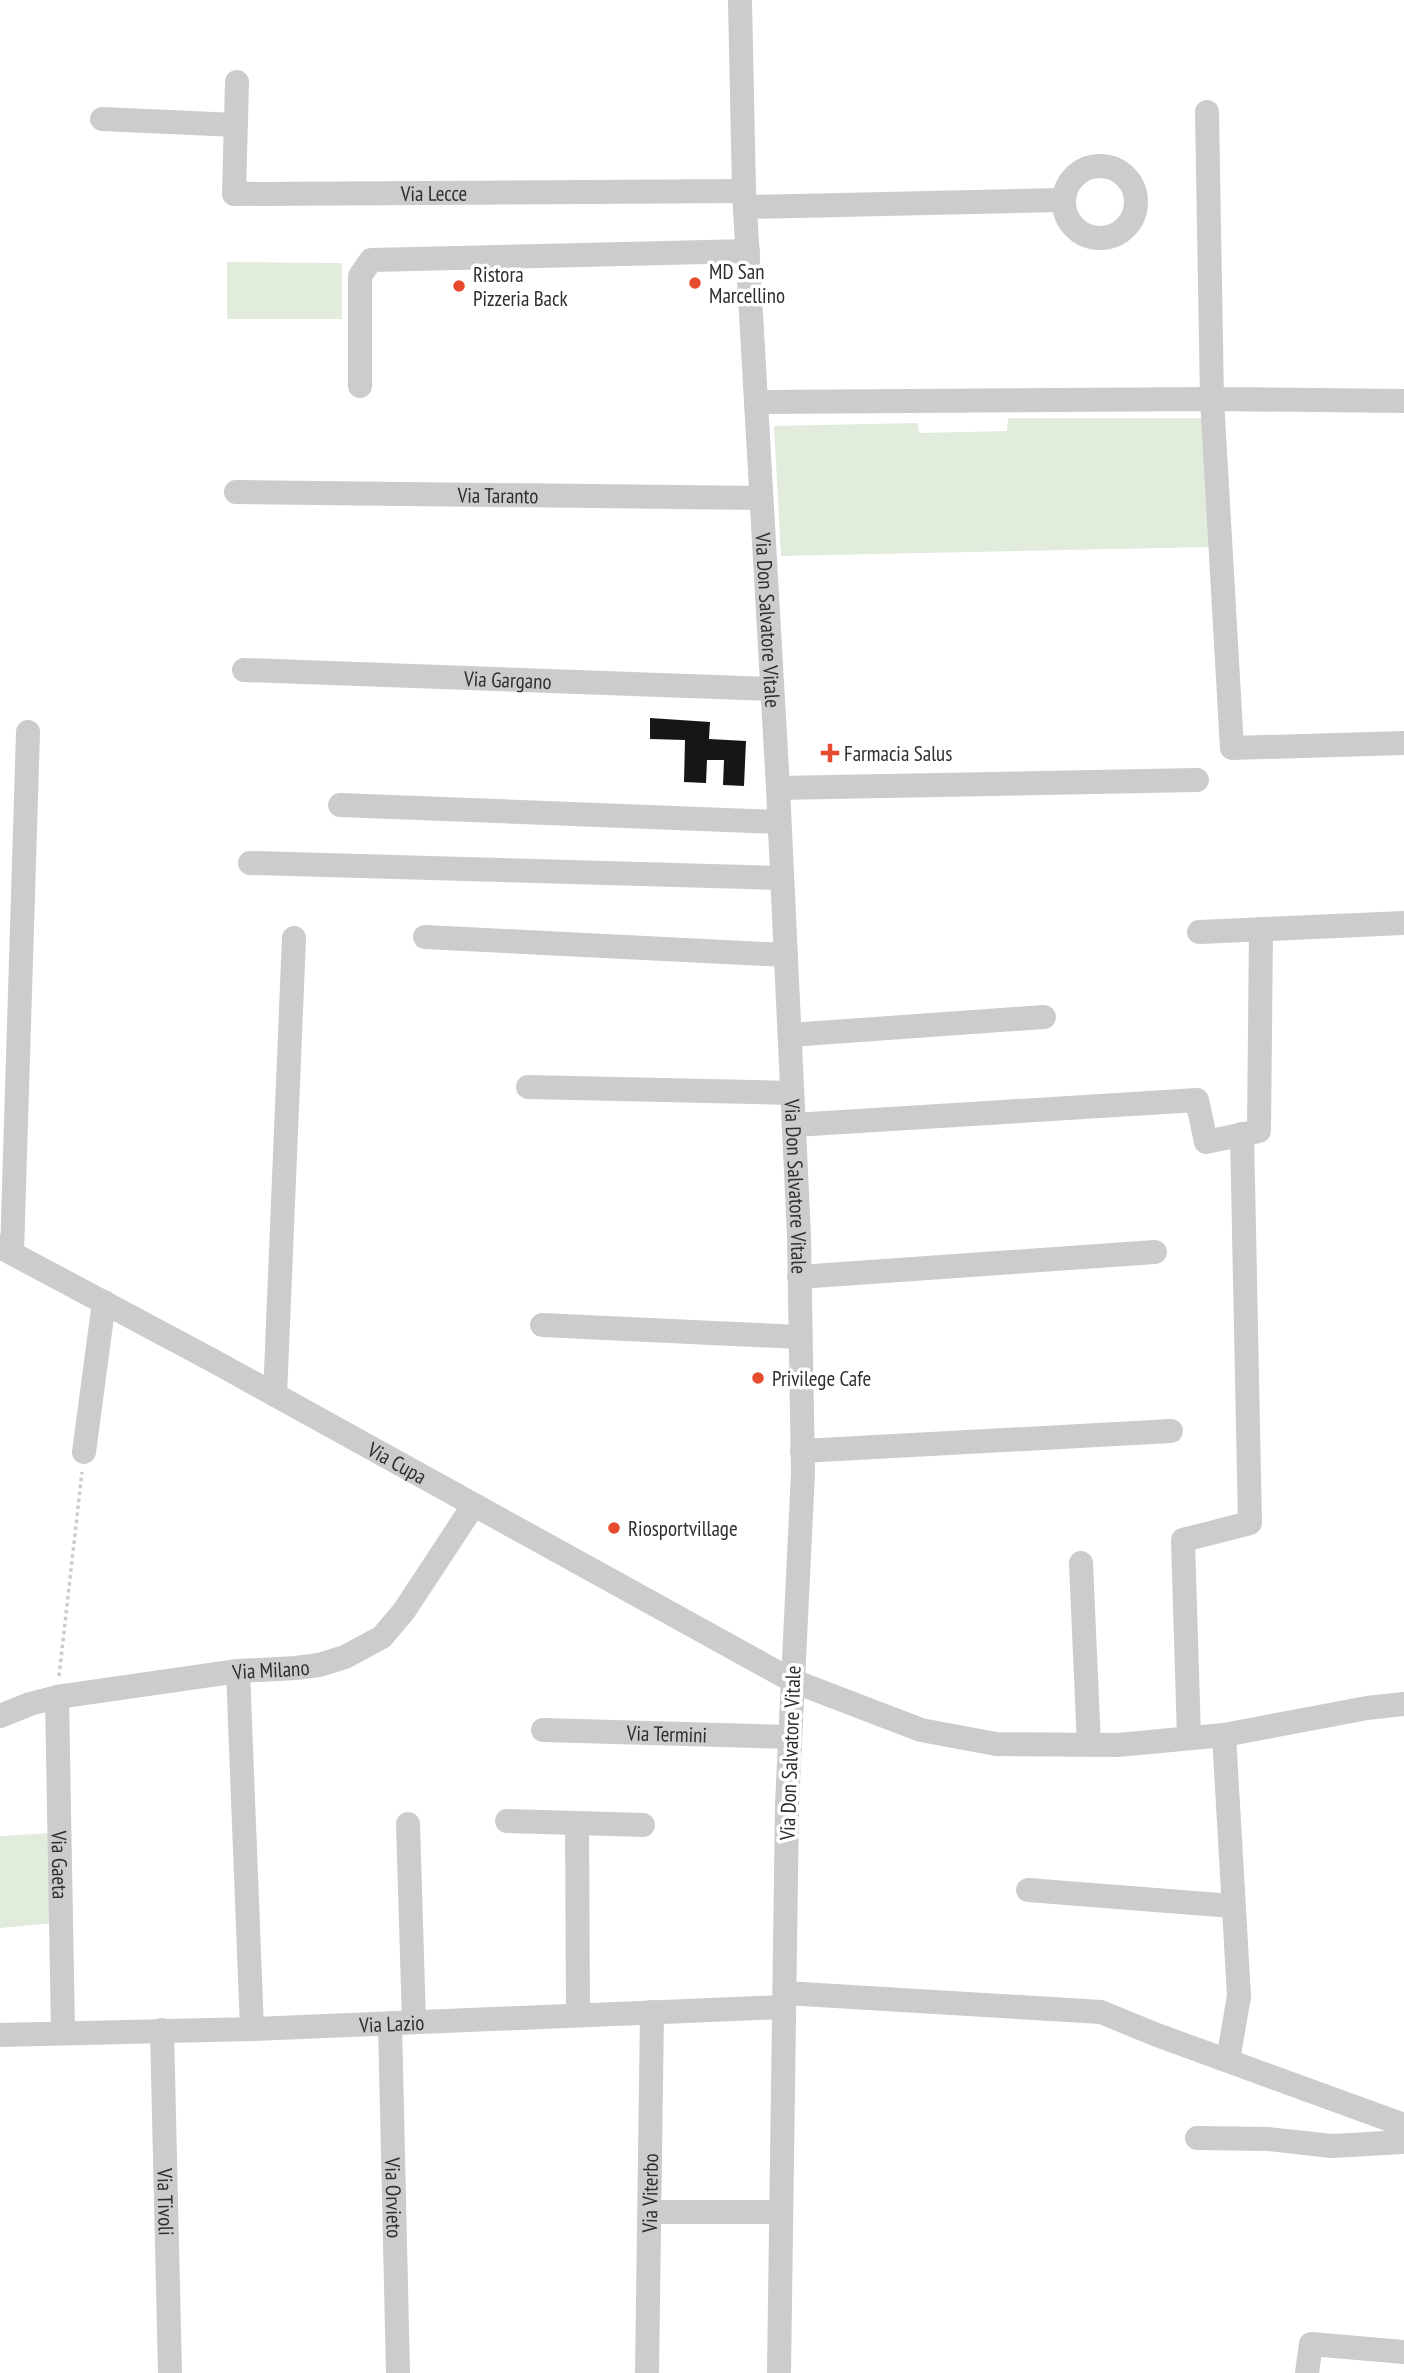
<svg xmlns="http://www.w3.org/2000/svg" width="1404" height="2373" font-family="'PT Sans Narrow',sans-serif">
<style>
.green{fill:#e1ecdc}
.building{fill:#161616}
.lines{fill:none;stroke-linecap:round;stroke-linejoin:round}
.path{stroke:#ccc;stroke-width:3.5;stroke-dasharray:3.5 3.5;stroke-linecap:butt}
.minor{stroke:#ccc;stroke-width:24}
.poi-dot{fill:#e74b2f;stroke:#fff;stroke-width:2.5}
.labels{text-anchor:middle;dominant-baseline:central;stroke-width:7;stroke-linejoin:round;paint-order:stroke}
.street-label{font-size:21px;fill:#2f2f2f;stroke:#fff}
.poi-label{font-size:21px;fill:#2f2f2f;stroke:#fff;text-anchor:start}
</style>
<rect width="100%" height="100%" fill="#fff"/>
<g class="green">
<polygon points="227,262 342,263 342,319 227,319"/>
<polygon points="1008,418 1205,418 1210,547 781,556 774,426 918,423 919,433 1007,431"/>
<polygon points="53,1833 55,1923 0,1928 0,1836"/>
</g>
<polygon class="building" points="650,718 710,722 709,739 746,741 744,786 723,785 724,760 707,760 706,783 684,782 685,740 650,739"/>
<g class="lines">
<polyline class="path" points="59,1676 82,1472"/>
<g class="minor">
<path id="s1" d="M740,0l4,191 34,597 21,448 4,237 -16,331 -8,569"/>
<path id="s2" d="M237,82l-3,112 510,-3"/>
<polyline points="1207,112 1212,399 1404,401"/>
<polyline points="102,119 236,125"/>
<circle cx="1100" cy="202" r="36"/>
<polyline points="746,207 1064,200"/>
<polyline points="360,386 360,276 371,260 748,251"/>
<polyline points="756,402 1212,399 1232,748 1404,743"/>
<path id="s3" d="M236,492l525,6"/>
<path id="s4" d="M244,670l528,19"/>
<polyline points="778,788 1197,780"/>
<polyline points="340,805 779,822"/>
<polyline points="250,863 782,878"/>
<polyline points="1199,932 1404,923"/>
<polyline points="425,937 786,955"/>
<polyline points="790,1035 1044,1017"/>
<polyline points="528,1087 792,1093"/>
<polyline points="794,1125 1197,1100 1206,1142 1259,1131 1261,929"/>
<path id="s5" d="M0,1247l210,112 583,322 128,49 75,14 122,1 106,-10 143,-27 37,-4"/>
<polyline points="12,1253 28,732"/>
<polyline points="799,1277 1155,1252"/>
<polyline points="542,1325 799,1337"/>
<polyline points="275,1395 294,938"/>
<polyline points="802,1451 1171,1431"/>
<polyline points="84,1452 104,1302"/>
<polyline points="1081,1563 1089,1745"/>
<polyline points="238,1671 252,2029"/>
<path id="s6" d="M57,1697l6,335"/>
<path id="s7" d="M0,1716l30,-12 27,-7 181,-26 58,-3 23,-3 26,-8 37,-20 22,-26 69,-105"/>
<path id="s8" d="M543,1730l247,7"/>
<polyline points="1224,1735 1239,1996 1228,2060"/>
<polyline points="1189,1738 1183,1540 1250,1523 1242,1134"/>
<polyline points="507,1821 643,1825"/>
<polyline points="577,1823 578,2015"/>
<polyline points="408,1824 414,2022"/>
<polyline points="1028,1890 1232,1906"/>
<polyline points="785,1993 1101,2012 1157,2035 1404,2125"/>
<path id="s9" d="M390,2023l8,350"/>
<path id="s10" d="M162,2030l8,343"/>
<path id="s11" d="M0,2035l252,-6 532,-22"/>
<polyline points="1197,2138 1268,2139 1332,2146 1404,2142"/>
<polyline points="650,2212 781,2212"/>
<path id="s12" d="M647,2373l5,-361"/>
<polyline points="1307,2373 1311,2344 1404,2352"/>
</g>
</g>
<g class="poi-dot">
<circle cx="695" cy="283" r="7"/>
<circle cx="459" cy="286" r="7"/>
<path d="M826.5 742.5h7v7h7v7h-7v7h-7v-7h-7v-7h7z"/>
<circle cx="758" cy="1378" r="7"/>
<circle cx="614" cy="1528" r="7"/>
</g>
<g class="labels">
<g class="street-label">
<text stroke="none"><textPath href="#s2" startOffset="312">Via Lecce</textPath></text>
<text stroke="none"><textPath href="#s3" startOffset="262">Via Taranto</textPath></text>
<text stroke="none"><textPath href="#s1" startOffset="621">Via Don Salvatore Vitale</textPath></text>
<text stroke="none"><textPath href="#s4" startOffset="264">Via Gargano</textPath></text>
<text stroke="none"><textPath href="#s1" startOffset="1188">Via Don Salvatore Vitale</textPath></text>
<text stroke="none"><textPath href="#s5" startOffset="452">Via Cupa</textPath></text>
<text stroke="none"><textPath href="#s7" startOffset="276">Via Milano</textPath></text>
<text stroke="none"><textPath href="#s8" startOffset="124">Via Termini</textPath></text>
<text transform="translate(790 1753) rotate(-88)">Via Don Salvatore Vitale</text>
<text stroke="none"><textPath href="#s6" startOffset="168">Via Gaeta</textPath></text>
<text stroke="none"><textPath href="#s11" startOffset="392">Via Lazio</textPath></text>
<text stroke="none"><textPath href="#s12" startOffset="180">Via Viterbo</textPath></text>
<text stroke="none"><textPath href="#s9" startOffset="175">Via Orvieto</textPath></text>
<text stroke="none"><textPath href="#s10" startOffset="172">Via Tivoli</textPath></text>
</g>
<g class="poi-label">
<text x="709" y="271">MD San<tspan x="709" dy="24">Marcellino</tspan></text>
<text x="473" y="274">Ristora<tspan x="473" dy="24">Pizzeria Back</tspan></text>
<text x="844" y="753">Farmacia Salus</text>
<text x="772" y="1378">Privilege Cafe</text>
<text x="628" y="1528">Riosportvillage</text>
</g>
</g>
</svg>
